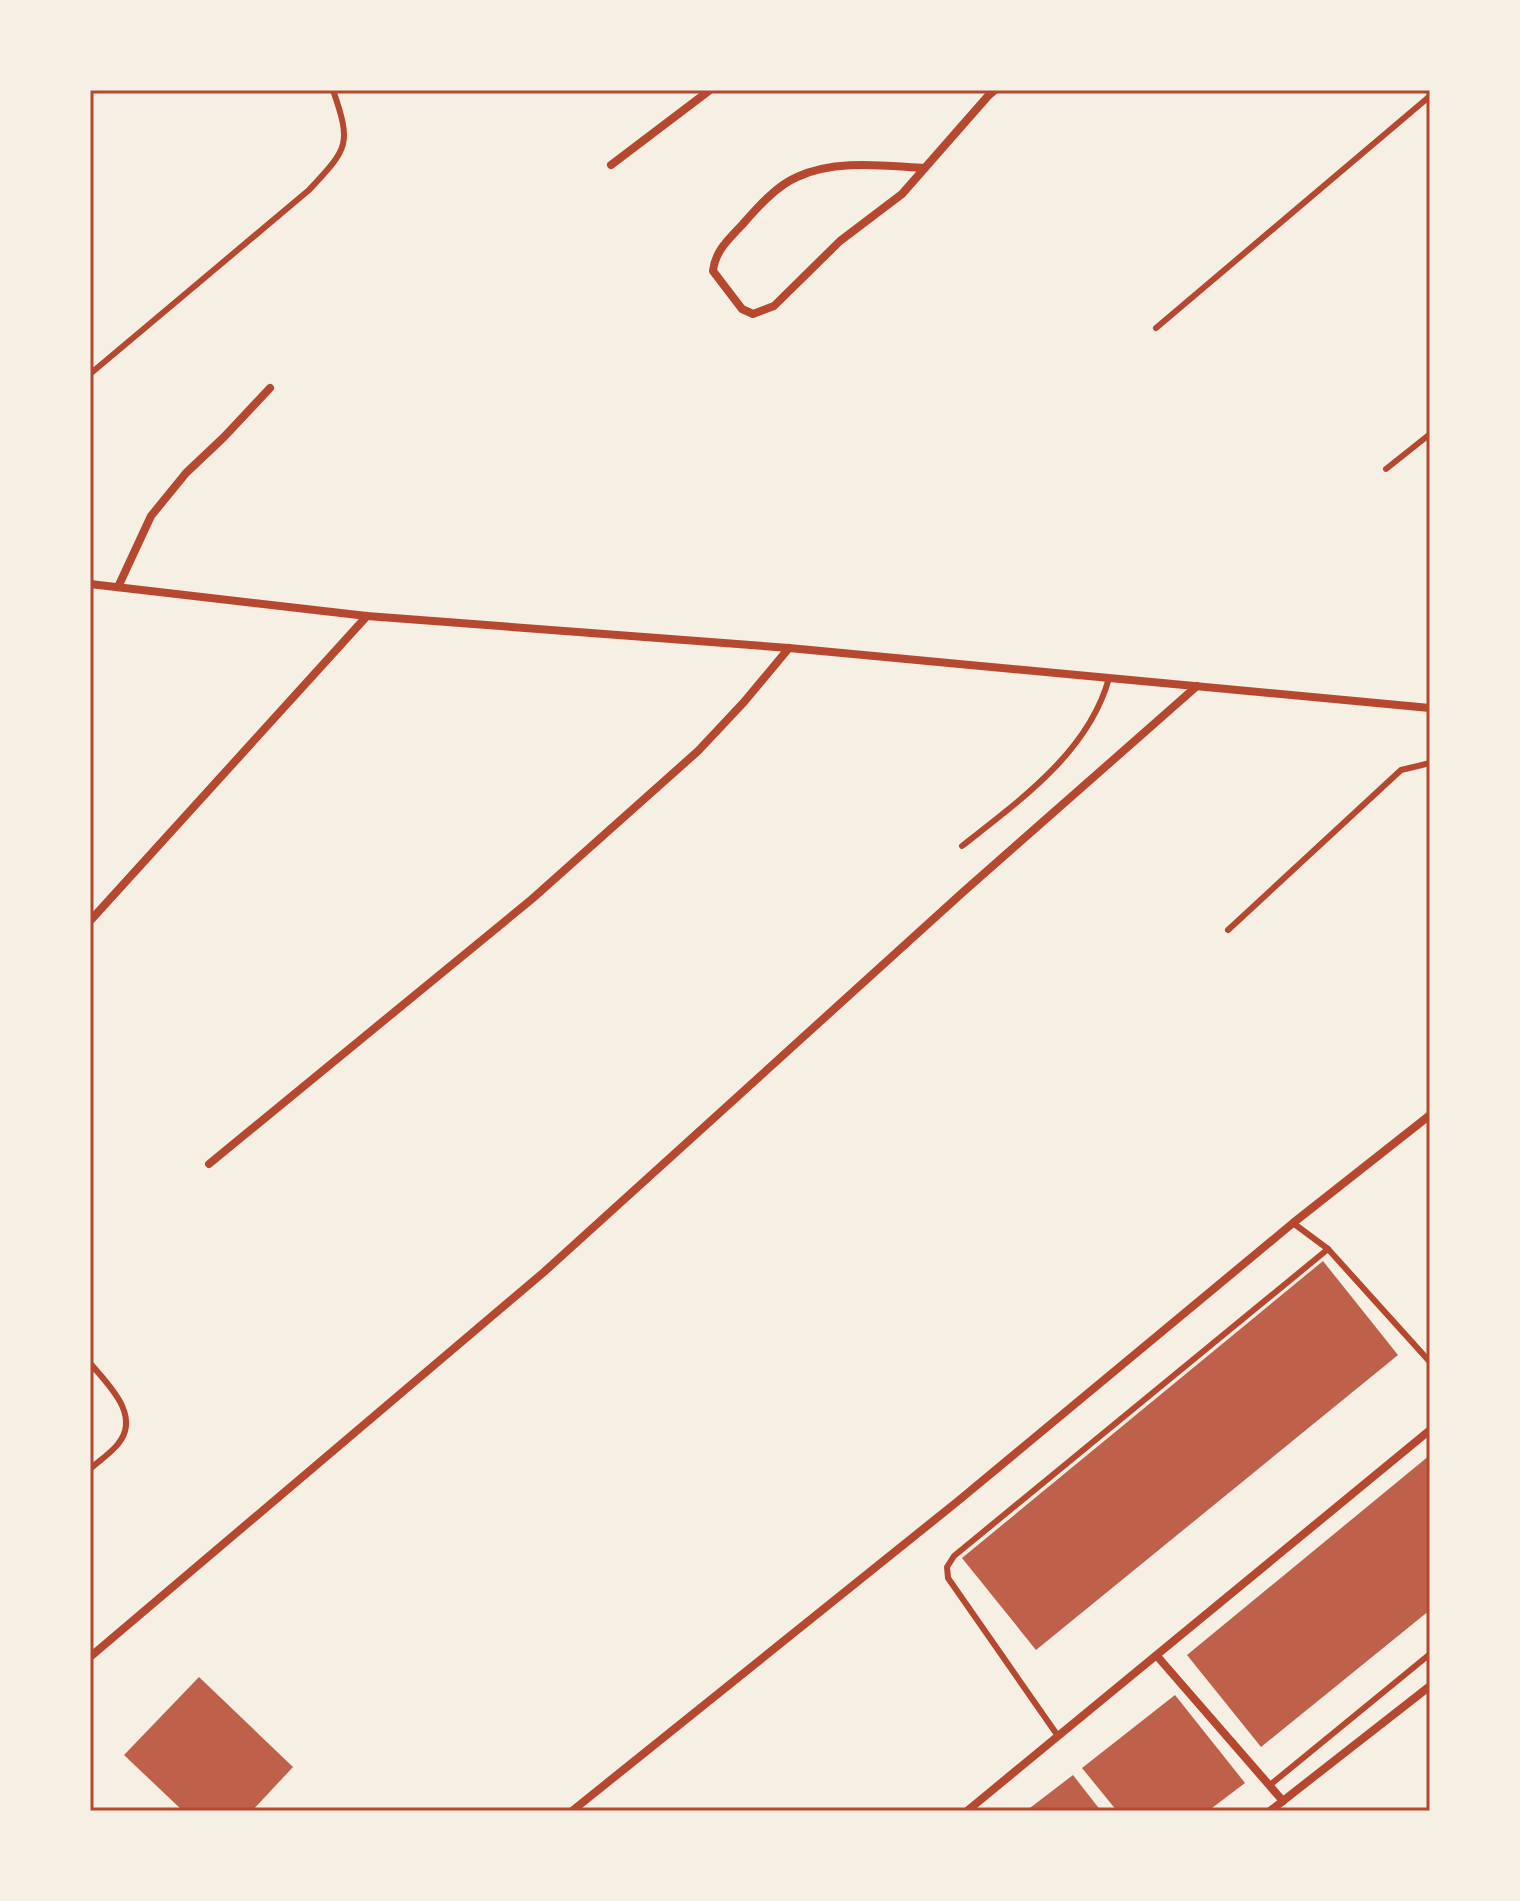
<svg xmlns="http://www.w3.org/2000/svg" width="1520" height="1901" font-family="'Roboto Serif',serif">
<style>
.building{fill:#bf614a}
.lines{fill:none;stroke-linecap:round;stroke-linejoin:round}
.service{stroke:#b5482f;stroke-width:6}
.minor{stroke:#b5482f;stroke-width:8}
.neatline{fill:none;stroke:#b5482f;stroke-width:3}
</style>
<rect width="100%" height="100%" fill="#f6efe4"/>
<g class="building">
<polygon points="1323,1261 1398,1355 1036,1650 962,1558"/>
<polygon points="1430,1455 1430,1610 1261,1747 1187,1655"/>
<polygon points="199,1677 293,1767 252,1811 183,1811 124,1755"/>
<polygon points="1175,1695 1245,1783 1208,1811 1117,1811 1082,1768"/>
<polygon points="1073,1775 1101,1811 1026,1811"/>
</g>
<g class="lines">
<g class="service">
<polyline points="1156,328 1430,96"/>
<path d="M90,374l219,-184c39,-42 43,-45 24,-100"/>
<polyline points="1386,469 1430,434"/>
<path d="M962,846c57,-45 127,-94 147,-168"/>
<polyline points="1228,930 1401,770 1430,763"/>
<polyline points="1293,1223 1328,1249 1430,1362"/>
<path d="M90,1363c17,21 52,52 28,81 -7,9 -19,17 -28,25"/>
<polyline points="1058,1736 948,1578 947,1567 954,1556 1328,1249"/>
<polyline points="1270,1785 1430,1654"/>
</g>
<g class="minor">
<polyline points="611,165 710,90"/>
<path d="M925,168c-41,-2 -89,-9 -128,9 -21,9 -40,31 -55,48 -13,14 -27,26 -29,46l29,38 11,5 21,-8 66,-65 62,-47 86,-98 7,-6"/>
<polyline points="90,584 367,616 789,648 1430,708"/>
<polyline points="118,587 151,516 186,473 224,437 270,388"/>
<polyline points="90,921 367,616"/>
<polyline points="209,1164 532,899 698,751 744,702 789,648"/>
<polyline points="1157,1656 1283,1801"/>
<polyline points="90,1657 544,1272 962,893 1197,686"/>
<polyline points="572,1811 958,1501 1293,1223 1430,1115"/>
<polyline points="967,1811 1430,1430"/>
<polyline points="1270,1811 1430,1686"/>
</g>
</g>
<rect width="1520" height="1901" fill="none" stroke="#f6efe4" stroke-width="184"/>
<rect x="92" y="92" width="1336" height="1717" class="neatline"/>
</svg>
